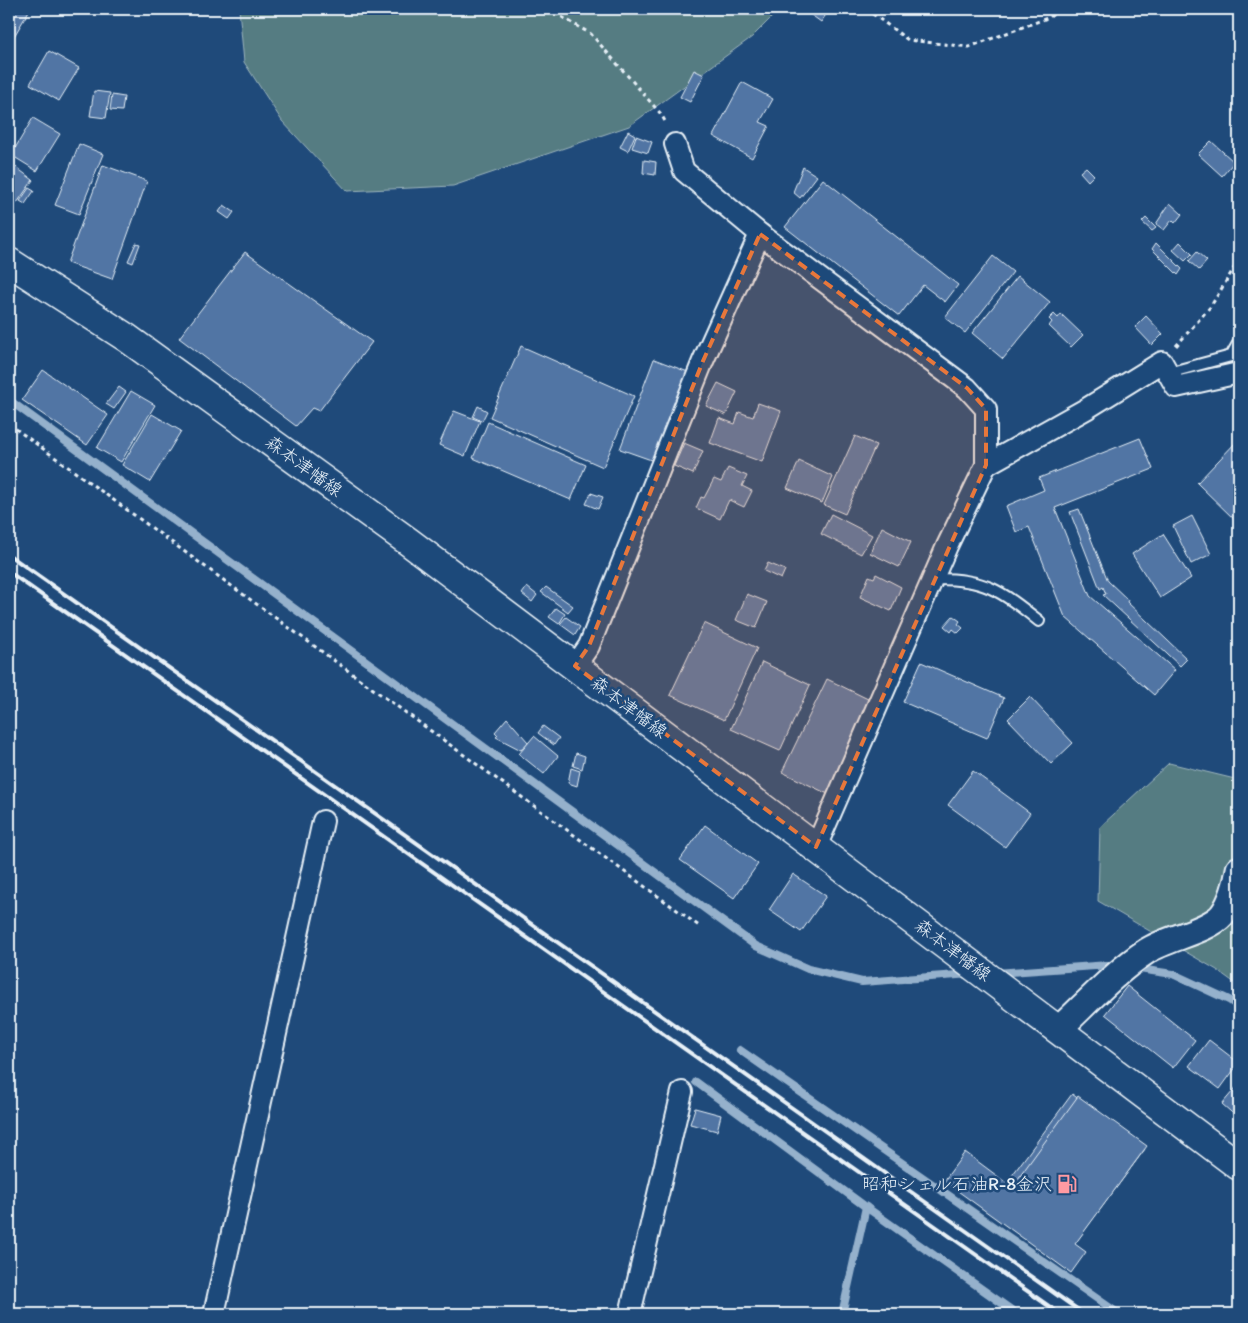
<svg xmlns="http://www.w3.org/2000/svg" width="1248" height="1323" font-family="Itim,'Klee One',sans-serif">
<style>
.green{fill:#557b82;stroke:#9eb6bd}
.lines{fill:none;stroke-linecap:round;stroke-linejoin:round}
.stream{stroke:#95b1cc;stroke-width:8}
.building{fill:#5175a4;stroke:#e8f1f8}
.service-casing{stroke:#e8f1f8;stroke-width:14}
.minor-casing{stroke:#e8f1f8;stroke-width:24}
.tertiary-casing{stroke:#e8f1f8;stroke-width:29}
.secondary-casing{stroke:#e8f1f8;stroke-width:31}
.path{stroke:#e8f1f8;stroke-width:3;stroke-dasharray:4 4;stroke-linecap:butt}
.service{stroke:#1f4a7a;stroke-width:10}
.minor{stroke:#1f4a7a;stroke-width:20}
.tertiary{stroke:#1f4a7a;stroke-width:25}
.secondary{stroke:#1f4a7a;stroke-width:28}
.rail{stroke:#e8f1f8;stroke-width:4}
.marked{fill:#e8773b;fill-opacity:0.2;stroke:#e8773b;stroke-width:4;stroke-dasharray:10 6;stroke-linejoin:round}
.labels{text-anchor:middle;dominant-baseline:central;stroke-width:5;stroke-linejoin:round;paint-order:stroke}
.street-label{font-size:18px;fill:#e8f1f8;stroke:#1f4a7a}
.poi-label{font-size:18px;fill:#e8f1f8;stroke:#1f4a7a;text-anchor:end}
</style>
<rect width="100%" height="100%" fill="#1f4a7a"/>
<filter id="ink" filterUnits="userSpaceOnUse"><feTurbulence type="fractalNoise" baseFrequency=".02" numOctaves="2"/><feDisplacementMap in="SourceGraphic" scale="10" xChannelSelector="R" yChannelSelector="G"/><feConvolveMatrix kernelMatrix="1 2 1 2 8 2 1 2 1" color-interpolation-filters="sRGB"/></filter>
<g filter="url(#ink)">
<g class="green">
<polygon points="239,9 780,9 752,37 629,126 453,186 347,191 282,121 244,62"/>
<polygon points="1169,763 1239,780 1239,986 1217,970 1098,901 1100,827"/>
</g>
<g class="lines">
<g class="stream">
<polyline points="9,400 756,946 808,969 862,982 971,974"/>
<polyline points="1132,968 1173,974 1229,1000 1239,1007"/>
<polyline points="995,973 1109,965 1118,966"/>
<polyline points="740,1050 1119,1314"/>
<polyline points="696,1082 866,1207 1017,1314"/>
<polyline points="842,1314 866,1207"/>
</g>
</g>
<g class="building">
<polygon points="9,9 30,9 9,45"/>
<polygon points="803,9 827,9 829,10 821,22"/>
<polygon points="49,51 79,68 59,101 30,84"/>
<polygon points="694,70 704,75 690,102 680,97"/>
<polygon points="742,82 773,99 760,122 769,126 752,158 713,136"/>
<polygon points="94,91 110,93 106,118 90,116"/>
<polygon points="112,95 124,97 122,111 110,110"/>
<polygon points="33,118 60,134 37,171 11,155"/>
<polygon points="628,131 635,135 628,151 620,147"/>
<polygon points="636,136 652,142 648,153 632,148"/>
<polygon points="1211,141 1234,162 1222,176 1198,154"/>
<polygon points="79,144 103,154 79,214 55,205"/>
<polygon points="644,160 656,162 655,175 643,173"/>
<polygon points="9,162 33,180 17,203 9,198"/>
<polygon points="103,165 147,181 112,279 67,263"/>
<polygon points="803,167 817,176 800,198 793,192"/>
<polygon points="1086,167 1094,175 1088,181 1080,172"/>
<polygon points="823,179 958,285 945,302 923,285 899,316 785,227"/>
<polygon points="29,188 34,191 25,204 20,201"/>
<polygon points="1170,203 1182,214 1175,223 1172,220 1164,230 1156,224"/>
<polygon points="224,205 234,212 229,219 219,212"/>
<polygon points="1146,218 1156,228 1152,231 1142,222"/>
<polygon points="1180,242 1192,254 1185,261 1173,250"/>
<polygon points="136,243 140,244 133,263 128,261"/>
<polygon points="1156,243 1182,269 1178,275 1152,249"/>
<polygon points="245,252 372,342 319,411 312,408 296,426 179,338"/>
<polygon points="1197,252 1207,261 1199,270 1189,261"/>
<polygon points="993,256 1013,272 965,333 945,317"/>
<polygon points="1018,276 1050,302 1003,359 972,333"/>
<polygon points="1054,314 1058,318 1061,314 1083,335 1071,347 1049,326 1052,322 1049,319"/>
<polygon points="1146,316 1163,334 1152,345 1135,327"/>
<polygon points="521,346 634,396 603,467 490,417"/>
<polygon points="654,359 688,372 654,461 620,449"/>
<polygon points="43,370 108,415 87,445 22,400"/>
<polygon points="718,383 737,392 726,415 706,406"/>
<polygon points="119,387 126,392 114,409 106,404"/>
<polygon points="131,391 155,405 121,462 97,448"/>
<polygon points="758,403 781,411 762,462 710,443 719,418 735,424 739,412 753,417"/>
<polygon points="478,406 487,411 482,421 473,417"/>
<polygon points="454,411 480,421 465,456 439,445"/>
<polygon points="152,414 181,431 150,482 122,465"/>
<polygon points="488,422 586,465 571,500 473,458"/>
<polygon points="855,436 876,445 845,514 824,505"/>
<polygon points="1140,438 1153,469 1055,508 1090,596 1175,670 1154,695 1065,617 1029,527 1016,532 1006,506 1044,490 1039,478"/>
<polygon points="1239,439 1239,520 1237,522 1197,483"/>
<polygon points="684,443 703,451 693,474 674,466"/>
<polygon points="799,461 833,477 822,503 787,488"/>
<polygon points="728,468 747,476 742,486 752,491 744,507 729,500 720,519 696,508 701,497 704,498 714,479 721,482"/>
<polygon points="591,493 603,497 598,509 586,504"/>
<polygon points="1079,509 1108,581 1128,600 1127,602 1187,659 1180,666 1103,595 1106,594 1103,587 1100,589 1070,512"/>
<polygon points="831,514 872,535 861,554 821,534"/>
<polygon points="1192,516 1211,554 1191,564 1173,526"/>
<polygon points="882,527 911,542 899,567 870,553"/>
<polygon points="1163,534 1191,578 1160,598 1132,554"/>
<polygon points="768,563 785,570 781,579 764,571"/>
<polygon points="876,574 901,587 891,611 860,597 869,576 874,578"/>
<polygon points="527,587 537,595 532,602 522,594"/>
<polygon points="546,587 573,606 568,612 541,592"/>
<polygon points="747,594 767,602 756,628 736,620"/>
<polygon points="556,608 565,614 559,624 549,617"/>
<polygon points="953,616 960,621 958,624 963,628 958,633 953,629 951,632 944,626"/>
<polygon points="566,617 580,627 575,635 560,624"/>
<polygon points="704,623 757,648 724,720 670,695"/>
<polygon points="762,662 810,685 780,751 731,729"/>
<polygon points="921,662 1004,698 987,738 903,702"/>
<polygon points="827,679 872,701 828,794 782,772"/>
<polygon points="1030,697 1073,743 1051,764 1008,719"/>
<polygon points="507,718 528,742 521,750 496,737 498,735 495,732"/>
<polygon points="543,726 559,738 554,745 538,733"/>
<polygon points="534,736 558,756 544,774 519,754"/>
<polygon points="576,753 585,756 582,769 573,766"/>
<polygon points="571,768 580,771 577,786 568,783"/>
<polygon points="973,771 1030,813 1005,847 948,805"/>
<polygon points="705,825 758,864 734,898 680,860"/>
<polygon points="793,874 826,896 801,932 769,910"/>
<polygon points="1127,986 1195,1040 1173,1068 1105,1014"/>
<polygon points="1209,1040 1239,1063 1220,1089 1189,1066"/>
<polygon points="1239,1084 1239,1119 1222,1104"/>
<polygon points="1072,1094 1145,1149 1076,1242 1002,1189"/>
<polygon points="1078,1096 1147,1146 1075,1244 1086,1252 1071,1273 944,1181 965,1152 1012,1187"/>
<polygon points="695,1108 721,1115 717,1131 690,1124"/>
</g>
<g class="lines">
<defs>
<g id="service">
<polyline points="1168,373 1231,356 1239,342"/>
<path d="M933,579c51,-1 67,11 106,42"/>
</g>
<g id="minor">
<polyline points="675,144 684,171 760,234 967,388 986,409 986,465"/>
<polyline points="575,666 589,646 703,361 760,234"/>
<polyline points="816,847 947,546 986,465 1086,409 1162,362 1176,387 1239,373"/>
<polyline points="214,1314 323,821"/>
<polyline points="630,1314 682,1092"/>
</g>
<path id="tertiary" d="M1059,1029c27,-25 57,-58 88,-78 20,-13 61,-20 75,-36 9,-12 15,-32 17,-46"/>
<polyline id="secondary" points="9,262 127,338 409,542 1239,1166"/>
</defs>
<use href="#service" class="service-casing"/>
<use href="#minor" class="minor-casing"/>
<use href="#tertiary" class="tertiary-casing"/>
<use href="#secondary" class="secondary-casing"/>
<g class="path">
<polyline points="548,9 591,34 661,114 666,123"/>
<polyline points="866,9 908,40 969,47 1050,17 1059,9"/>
<polyline points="1176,346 1211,306 1239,260"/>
<polyline points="9,424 699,926"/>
</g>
<use href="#service" class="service"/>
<use href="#minor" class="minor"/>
<use href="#tertiary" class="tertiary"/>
<use href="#secondary" class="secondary"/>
<g class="rail">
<polyline points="9,555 1084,1314"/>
<polyline points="9,572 1060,1314"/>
</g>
</g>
</g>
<path class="marked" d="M760,234l207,154 19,21v56l-170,382 -241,-181 14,-20 114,-285z"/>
<defs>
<symbol id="fuel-bare" viewBox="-9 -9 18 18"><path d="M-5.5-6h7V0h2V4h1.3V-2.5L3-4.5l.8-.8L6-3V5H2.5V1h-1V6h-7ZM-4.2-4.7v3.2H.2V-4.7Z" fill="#ff9aa2" stroke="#1f4a7a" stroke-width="2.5" paint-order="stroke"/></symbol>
</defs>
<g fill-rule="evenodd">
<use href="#fuel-bare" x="1053" y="1170" width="28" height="28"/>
</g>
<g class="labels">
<g class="street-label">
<text transform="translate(304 466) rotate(36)">森本津幡線</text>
<text transform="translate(629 707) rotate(37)">森本津幡線</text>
<text transform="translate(953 950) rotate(37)">森本津幡線</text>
</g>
<g class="poi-label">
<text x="1052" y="1184">昭和シェル石油R-8金沢</text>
</g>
</g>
<rect width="1248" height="1323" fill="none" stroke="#1f4a7a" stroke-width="30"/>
<rect x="15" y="15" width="1218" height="1293" fill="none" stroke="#e8f1f8" stroke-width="2" filter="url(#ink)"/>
</svg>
